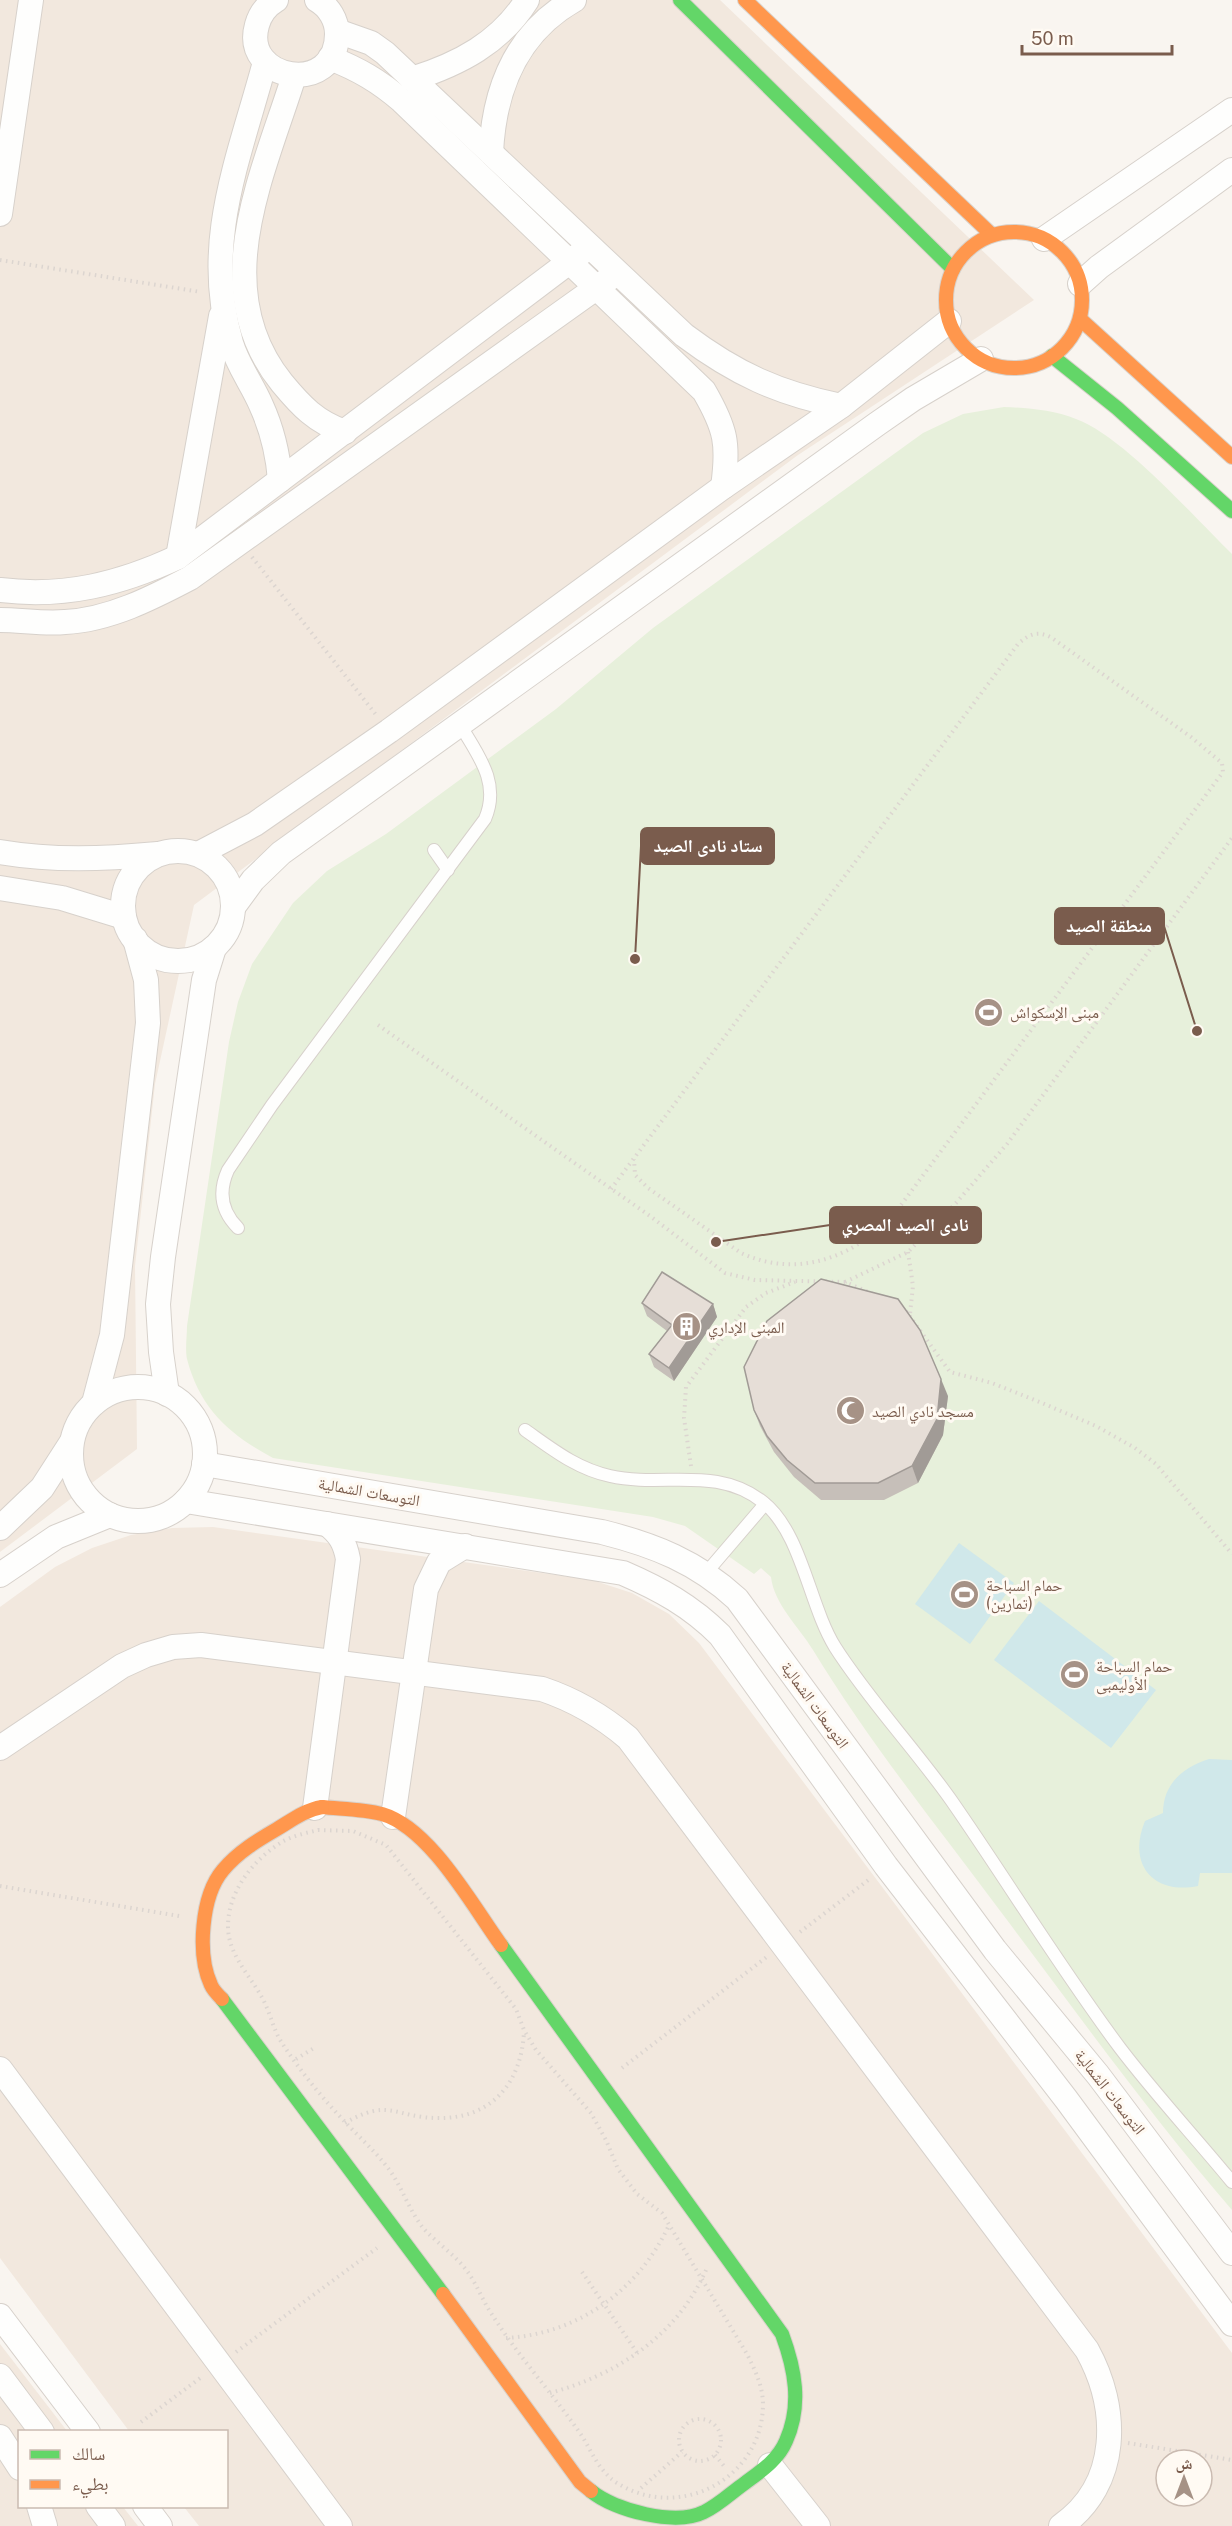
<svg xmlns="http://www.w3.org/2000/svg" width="1232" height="2526" font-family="'Public Sans','Noto Naskh Arabic',sans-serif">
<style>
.residential{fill:#f2e8de;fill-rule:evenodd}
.green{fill:#e7f0db}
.water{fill:#d0e8ea}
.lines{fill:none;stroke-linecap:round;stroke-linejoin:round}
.lane-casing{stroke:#d7d1cb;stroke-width:14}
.street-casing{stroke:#d7d1cb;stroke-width:26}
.fast-casing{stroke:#d9d2cb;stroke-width:16}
.slow-casing{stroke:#d9d2cb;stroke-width:16}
.path{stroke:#dcd5d0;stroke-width:4;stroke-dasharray:1.5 4.5;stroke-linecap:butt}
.lane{stroke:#fefefd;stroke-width:12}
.street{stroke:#fefefd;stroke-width:24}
.fast{stroke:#63d668;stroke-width:14}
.slow{stroke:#ff974d;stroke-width:14}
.wall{fill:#c6bfb9}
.shaded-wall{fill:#a19b96}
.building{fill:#e6ded7;stroke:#a19b96;stroke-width:1.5}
.labels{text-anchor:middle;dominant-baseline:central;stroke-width:6;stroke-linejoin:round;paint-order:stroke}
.poi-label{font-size:16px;fill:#7a5c4d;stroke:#fffaf3;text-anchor:start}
.street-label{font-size:16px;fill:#7a5c4d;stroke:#fffaf3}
.leader{fill:none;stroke:#7a5c4d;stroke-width:2}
.callout-dot{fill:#7a5c4d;stroke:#fffaf3;stroke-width:2}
.callout{fill:#7a5c4d;stroke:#7a5c4d;stroke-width:2}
.callout-label{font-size:18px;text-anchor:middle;font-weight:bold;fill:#fff}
</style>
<rect width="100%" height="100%" fill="#f9f5f0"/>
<g class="residential">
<polygon points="0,0 720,0 1034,300 798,455 194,905 155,1084 135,1266 137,1449 0,1552"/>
<path d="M213,1527l379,53 40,13 37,21 30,29 533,710v173h-1033l-15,-19 42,-1v-74l-97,-1 -129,-173v-651l55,-40 37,-19 39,-13 41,-7zM1166,2460h36v36h-36z"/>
<polygon points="0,2344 67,2431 20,2432 20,2506 123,2507 138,2526 0,2526"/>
</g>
<path class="green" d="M1004,407c24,1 49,3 72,12 47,17 118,98 156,135v1656c-82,-95 -155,-197 -231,-298 -64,-86 -132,-170 -188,-262 -14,-23 -39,-46 -42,-73l-10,-9 -7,6 -69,-48 -32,-9 -380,-59c-43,-23 -73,-49 -86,-99 -2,-10 0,-23 0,-33l42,-284 9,-40 14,-38 41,-61 34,-32 59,-37 170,-125 97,-81 270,-195 40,-19z"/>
<g class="water">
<polygon points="959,1543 1014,1583 970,1644 915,1604"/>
<polygon points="1039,1601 1156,1690 1111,1748 994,1660"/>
<path d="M1209,1759l23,1v113h-32l-2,13c-45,9 -71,-22 -53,-65l18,-8c0,-29 20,-46 46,-54z"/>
</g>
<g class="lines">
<defs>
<g id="lane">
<polyline points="434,850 448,870"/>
<path d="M238,1228c-17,-17 -20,-36 -10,-58l44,-65 213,-286c16,-37 -8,-65 -26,-96"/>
<path d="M525,1430c27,19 52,39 85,46 53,12 106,-11 153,26 39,31 46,103 72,145 33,52 80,102 116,153 57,82 109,168 169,248 35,46 75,89 112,134"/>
<polyline points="706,1573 765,1504"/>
</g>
<g id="street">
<path d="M276,0c-10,6 -16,14 -19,25 -16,56 80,72 80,9 0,-14 -8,-27 -20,-34"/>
<path d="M337,31l34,12 14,10 299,282c52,39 94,58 157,71"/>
<path d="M330,58c28,11 49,23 72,43l302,290c22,38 25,53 19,96"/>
<path d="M265,62c-26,97 -63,180 -34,281 7,23 21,41 30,62 11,24 17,49 19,75"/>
<path d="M294,76c-31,99 -88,213 -12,307 19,23 34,39 63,49"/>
<path d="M412,79c47,-15 88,-36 115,-79"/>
<path d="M491,153c3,-64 25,-120 83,-153"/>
<polyline points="0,214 31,0"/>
<polyline points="1044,239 1232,110"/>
<polyline points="1080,284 1099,267 1232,170"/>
<polyline points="178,557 221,316"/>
<path d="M0,590c64,8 120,-6 178,-33l411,-310"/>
<path d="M0,620c21,0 43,4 65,2 44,-2 87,-24 125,-44l427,-305"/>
<circle cx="178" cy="906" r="55"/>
<path d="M0,852c53,9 104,7 158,2"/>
<polyline points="198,854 255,824 389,731 723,487 841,406 949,321"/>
<polyline points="0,888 62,898 124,917"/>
<polyline points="234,906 253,880 281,853 877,424 913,399 981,359"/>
<circle cx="138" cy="1454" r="67"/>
<polyline points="167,1394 161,1352 158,1304 163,1257 204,980 214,948"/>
<polyline points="94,1403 112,1335 148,1023 146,980 135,939"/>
<path d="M204,1464l398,68c52,13 95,30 135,67l258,351 103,125 134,178"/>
<path d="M186,1501l437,72c37,16 68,33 97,62l166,231 180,233 166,225"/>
<polyline points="0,1528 42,1488 71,1443"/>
<polyline points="0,1575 56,1537 110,1515"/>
<path d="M0,1748l122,-82 24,-11 27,-8 28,-2 341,44c33,11 59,26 86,49l459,612c32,58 34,134 -26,176"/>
<path d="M315,1808l33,-249c-3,-16 -8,-25 -21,-35"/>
<polyline points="393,1817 426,1589 439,1562 465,1546"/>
<polyline points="0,2069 340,2526"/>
<polyline points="0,2316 88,2432"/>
<polyline points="0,2376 42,2432"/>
<polyline points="0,2437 20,2468"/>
<polyline points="770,2465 818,2526"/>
<polyline points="39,2506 45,2526"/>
<polyline points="98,2506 113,2526"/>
<polyline points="145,2506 160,2526"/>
</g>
<g id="fast">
<polyline points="680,0 953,269"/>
<polyline points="1052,356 1117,408 1232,511"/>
<path d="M501,1945l281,389c13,35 20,71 4,107 -8,19 -25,30 -41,42 -13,9 -26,22 -41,29 -28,14 -89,-1 -113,-21"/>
<polyline points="222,1999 443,2294"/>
</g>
<g id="slow">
<polyline points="745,0 992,235"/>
<circle cx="1014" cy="300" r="68"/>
<polyline points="1080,319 1232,457"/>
<path d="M322,1807c20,2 41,2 60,7 48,14 90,91 119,131"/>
<path d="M222,1999c-4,-4 -9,-9 -11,-14 -14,-30 -10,-89 12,-115 15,-18 35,-30 54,-41 15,-9 28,-19 45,-22"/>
<polyline points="443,2294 580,2482 591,2491"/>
</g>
</defs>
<use href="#lane" class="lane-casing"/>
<use href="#street" class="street-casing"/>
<use href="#fast" class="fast-casing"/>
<use href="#slow" class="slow-casing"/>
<g class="path">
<polyline points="0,260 201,292"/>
<polyline points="252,557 377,716"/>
<polyline points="378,1025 650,1216 725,1273 755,1280 845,1282 873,1294"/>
<path d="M611,1189l407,-545c11,-10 20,-14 34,-6l139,99 31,26 1,9 -325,437c-39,47 -99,71 -157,44l-93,-65 -13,-13 -1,-16"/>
<polyline points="908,1252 913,1286 910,1314"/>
<polyline points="845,1282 908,1252 956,1203 1007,1144 1232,838"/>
<polyline points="906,1311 950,1372 992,1383 1042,1403 1096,1426 1135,1448 1156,1464 1232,1554"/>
<polyline points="691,1466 684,1418 686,1387 746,1307 766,1293 795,1282"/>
<path d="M318,1830l35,1 33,14 130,164 8,21 12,20 55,63 15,27 12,29 19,25 25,19 85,141c8,16 16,32 16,51 -1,74 -84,117 -146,78 -18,-12 -24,-29 -35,-47 -29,-42 -64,-80 -91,-123 -10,-15 -15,-32 -28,-47 -11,-13 -27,-24 -39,-37 -14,-17 -21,-39 -33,-57 -13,-18 -29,-32 -44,-48 -23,-24 -47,-53 -65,-81 -9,-13 -12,-33 -22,-49 -13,-22 -32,-41 -32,-68 0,-35 26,-67 54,-84 10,-6 24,-9 36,-12z"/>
<polyline points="0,1886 179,1916"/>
<polyline points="800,1932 871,1878"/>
<polyline points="296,2059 314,2048"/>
<polyline points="622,2068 768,1956"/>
<path d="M345,2123c45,-26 50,-5 93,-5 54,1 84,-36 86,-87"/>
<polyline points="582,2272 638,2354"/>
<path d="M506,2338c72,-4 133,-48 163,-113"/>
<polyline points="236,2352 377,2248"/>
<path d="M550,2393c66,-18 127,-57 156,-123"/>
<circle cx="700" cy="2440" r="21"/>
<polyline points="141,2422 203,2376"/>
<polyline points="1128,2443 1232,2460"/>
<polyline points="715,2455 724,2466"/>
<polyline points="641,2488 682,2452"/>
</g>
<use href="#lane" class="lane"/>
<use href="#street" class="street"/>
<use href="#fast" class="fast"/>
<use href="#slow" class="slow"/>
</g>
<g class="wall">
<polygon points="642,1303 713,1304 717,1317 674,1381 654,1367 649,1354 667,1331 647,1316"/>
<polygon points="948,1396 943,1435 918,1483 884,1500 821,1500 794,1477 774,1452 760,1426 754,1410"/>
</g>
<g class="shaded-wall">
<polygon points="713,1304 717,1317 674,1381 669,1368"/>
<polygon points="941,1379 948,1396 943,1435 918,1483 912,1466"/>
</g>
<g class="building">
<polygon points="662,1272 713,1304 669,1368 649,1354 672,1325 642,1303"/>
<polygon points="821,1279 898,1299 920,1330 941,1379 937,1419 912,1466 878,1483 815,1483 787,1460 767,1436 754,1410 744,1367 767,1321"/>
</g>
<defs>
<symbol id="stadium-disc" viewBox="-11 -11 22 22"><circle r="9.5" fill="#a69286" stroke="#fffaf3"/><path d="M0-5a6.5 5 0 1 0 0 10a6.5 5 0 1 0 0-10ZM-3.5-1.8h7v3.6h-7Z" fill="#fff"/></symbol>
<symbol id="building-disc" viewBox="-11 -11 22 22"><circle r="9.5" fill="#a69286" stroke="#fffaf3"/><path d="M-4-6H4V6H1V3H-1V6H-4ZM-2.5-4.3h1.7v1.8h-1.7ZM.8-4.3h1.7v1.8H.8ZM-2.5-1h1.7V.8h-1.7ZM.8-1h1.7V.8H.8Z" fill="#fff"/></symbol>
<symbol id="mosque-disc" viewBox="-11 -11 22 22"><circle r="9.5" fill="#a69286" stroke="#fffaf3"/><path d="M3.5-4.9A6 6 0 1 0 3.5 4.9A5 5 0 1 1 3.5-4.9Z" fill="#fff"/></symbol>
</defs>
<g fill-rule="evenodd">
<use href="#stadium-disc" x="972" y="996" width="33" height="33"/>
<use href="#building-disc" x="670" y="1310" width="33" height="33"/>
<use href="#mosque-disc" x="834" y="1394" width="33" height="33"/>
<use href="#stadium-disc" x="948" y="1578" width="33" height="33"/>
<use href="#stadium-disc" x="1058" y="1658" width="33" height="33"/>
</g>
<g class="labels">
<g class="poi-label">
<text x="1010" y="1012">مبنى الإسكواش</text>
<text x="708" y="1327">المبنى الإداري</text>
<text x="872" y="1411">مسجد نادي الصيد</text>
<text x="986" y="1585">حمام السباحة<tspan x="986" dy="18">(تمارين)</tspan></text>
<text x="1096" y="1666">حمام السباحة<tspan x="1096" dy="18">الأوليمبى</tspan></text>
</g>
<g class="street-label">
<text transform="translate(369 1492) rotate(10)">التوسعات الشمالية</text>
<text transform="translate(815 1705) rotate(54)">التوسعات الشمالية</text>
<text transform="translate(1110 2092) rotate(52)">التوسعات الشمالية</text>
</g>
</g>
<path class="leader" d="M635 959L641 846M1197 1031L1164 926M716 1242L830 1225"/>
<g class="callout-dot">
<circle cx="635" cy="959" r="6"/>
<circle cx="1197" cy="1031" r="6"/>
<circle cx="716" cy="1242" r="6"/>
</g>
<g class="callout">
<rect x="641" y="828" width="133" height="36" rx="6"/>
<rect x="1055" y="908" width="109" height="36" rx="6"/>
<rect x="830" y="1207" width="151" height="36" rx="6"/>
</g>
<g class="callout-label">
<text x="708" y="852">ستاد نادى الصيد</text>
<text x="1109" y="932">منطقة الصيد</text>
<text x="905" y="1231">نادى الصيد المصري</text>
</g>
<rect x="18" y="2430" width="210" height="78" fill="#fffaf3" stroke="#cabbb1" stroke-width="1.5"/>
<rect x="30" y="2450" width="30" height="9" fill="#63d668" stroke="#cabbb1" stroke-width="1.5"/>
<text x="72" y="2460" font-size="18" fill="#7a5c4d">سالك</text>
<rect x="30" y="2480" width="30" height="9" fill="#ff974d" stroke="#cabbb1" stroke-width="1.5"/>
<text x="72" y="2490" font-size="18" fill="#7a5c4d">بطيء</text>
<g transform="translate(1184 2478)"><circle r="28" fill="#fffaf3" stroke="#cabbb1" stroke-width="1.5"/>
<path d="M0-4.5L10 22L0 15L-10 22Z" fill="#a69286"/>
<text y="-9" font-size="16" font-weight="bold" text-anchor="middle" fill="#7a5c4d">ش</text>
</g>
<path d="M1022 45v9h150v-9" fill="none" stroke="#7a5c4d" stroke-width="3"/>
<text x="1031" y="45" font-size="18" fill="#7a5c4d" stroke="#fffaf3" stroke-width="4.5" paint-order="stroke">50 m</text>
</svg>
